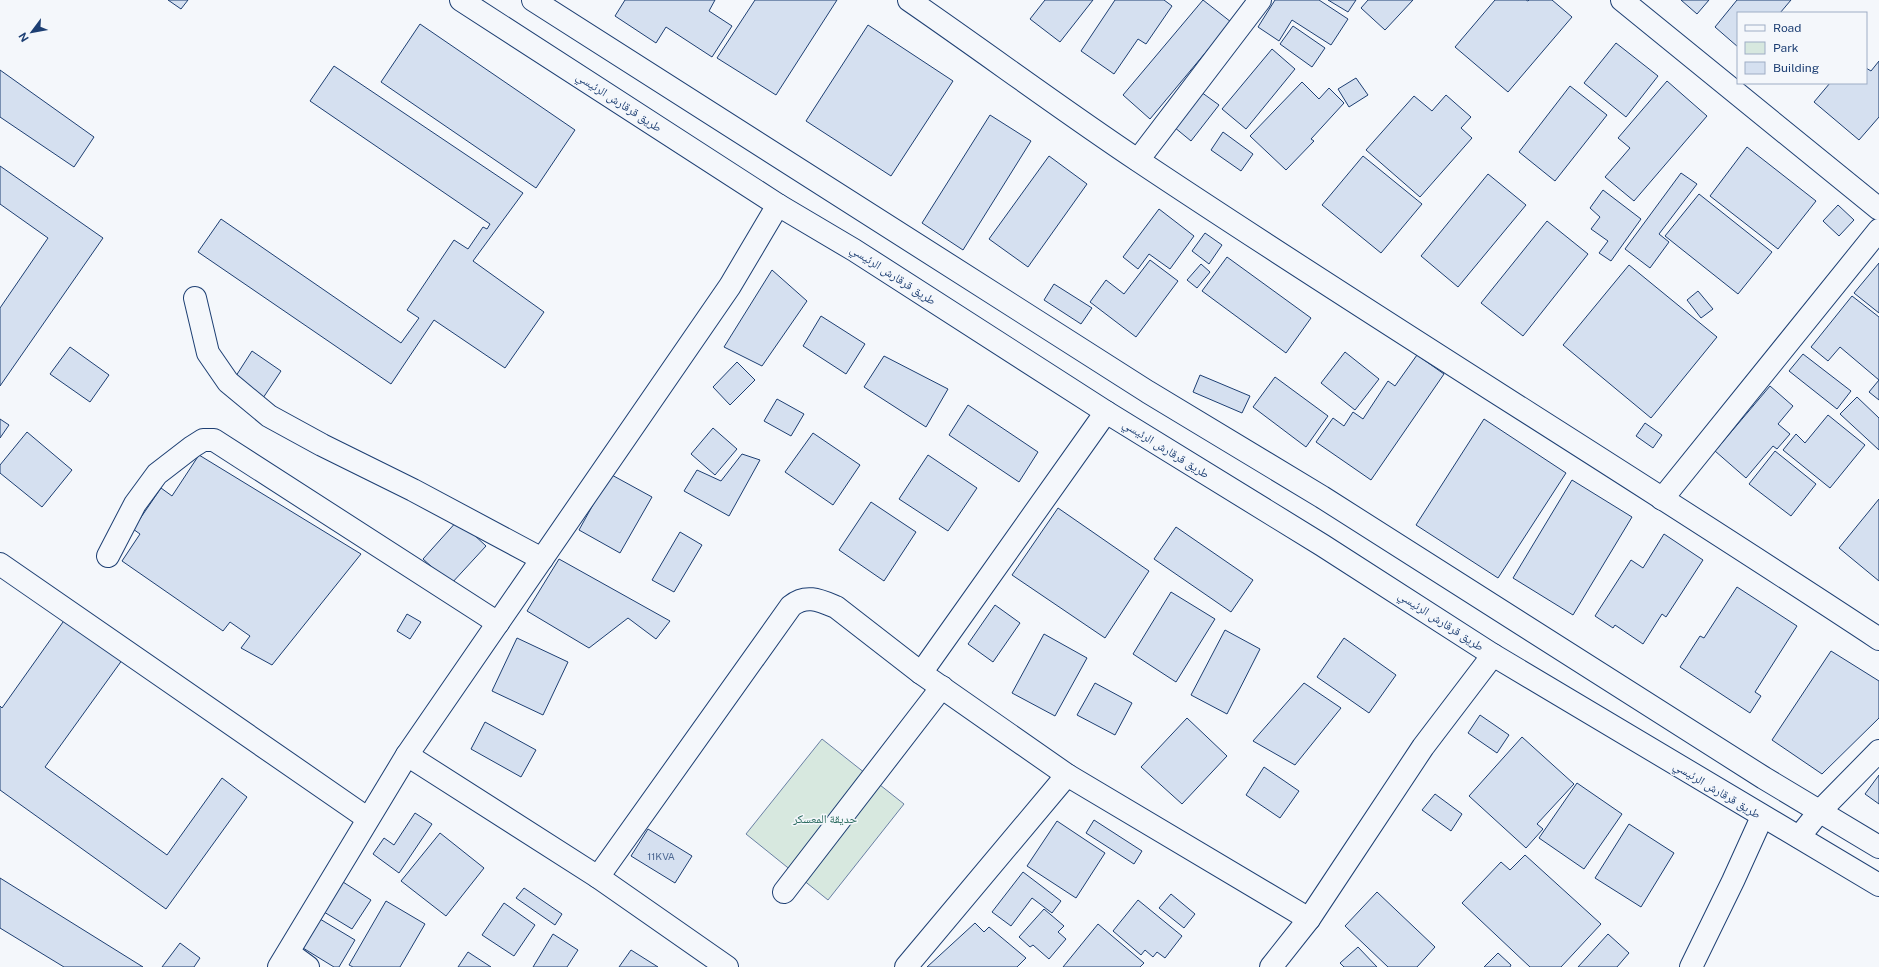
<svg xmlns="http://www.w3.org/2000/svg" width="1879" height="967" font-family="'Public Sans','Noto Naskh Arabic',sans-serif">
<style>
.green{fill:#d7e8df;stroke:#687fa3}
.building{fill:#d5e0f0;stroke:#1d3f73}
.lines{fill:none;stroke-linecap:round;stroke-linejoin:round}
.minor-casing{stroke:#1d3f73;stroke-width:24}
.major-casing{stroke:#1d3f73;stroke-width:24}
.minor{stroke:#f4f7fb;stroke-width:22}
.major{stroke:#f4f7fb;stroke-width:22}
.labels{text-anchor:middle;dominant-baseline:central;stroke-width:3;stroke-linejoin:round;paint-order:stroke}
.number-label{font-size:10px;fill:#4b6792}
.street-label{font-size:12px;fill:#1d3f73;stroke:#f4f7fb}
.park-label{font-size:12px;fill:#2c6c60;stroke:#f4f7fb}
</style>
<rect width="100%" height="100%" fill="#f4f7fb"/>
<polygon class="green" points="822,739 904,804 828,900 746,834"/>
<g class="building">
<polygon points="168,0 188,0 181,9"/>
<polygon points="625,0 715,0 709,11 732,26 712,57 666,27 656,43 615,16"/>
<polygon points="755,0 837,0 776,95 717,58"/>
<polygon points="1045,0 1093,0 1060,42 1030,19"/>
<polygon points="1115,0 1164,0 1172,6 1146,44 1138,39 1114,74 1081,51"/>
<polygon points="1203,0 1231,22 1150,119 1123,95"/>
<polygon points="1275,0 1319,0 1348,19 1331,45 1292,20 1279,41 1258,27"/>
<polygon points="1328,0 1356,0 1348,12"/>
<polygon points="1368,0 1413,0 1385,30 1361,8"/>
<polygon points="1495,0 1526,0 1528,1 1529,0 1552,0 1572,17 1508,92 1455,47"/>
<polygon points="1681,0 1709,0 1697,14"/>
<polygon points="1737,0 1791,0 1780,13 1738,13 1738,47 1715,27"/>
<polygon points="420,24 575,130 536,188 381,82"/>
<polygon points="868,25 953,81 891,176 806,121"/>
<polygon points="1293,26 1325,48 1312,67 1280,44"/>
<polygon points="1616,43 1658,76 1626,117 1584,83"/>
<polygon points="1272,49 1295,69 1246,129 1222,109"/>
<polygon points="1879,61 1879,117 1859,140 1814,102 1830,83 1866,83 1866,68 1871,71"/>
<polygon points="334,66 523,193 473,261 544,312 505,368 434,320 391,384 198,252 221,219 401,343 419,318 407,310 454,240 468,249 483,227 487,229 490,224 310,101"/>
<polygon points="0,70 94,137 74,167 0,117"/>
<polygon points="1356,78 1368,95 1349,107 1338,89"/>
<polygon points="1667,81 1707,116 1634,201 1605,177 1630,148 1618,138"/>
<polygon points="1302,82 1319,99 1329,88 1344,103 1311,139 1314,141 1286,170 1250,136"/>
<polygon points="1570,86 1607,115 1555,181 1519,152"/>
<polygon points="1201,92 1219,105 1191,141 1174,127"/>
<polygon points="1446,95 1471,117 1461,128 1472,138 1420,197 1366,150 1414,96 1432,111"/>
<polygon points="990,115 1031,141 963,250 922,223"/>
<polygon points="1223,132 1253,154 1241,171 1211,150"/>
<polygon points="1747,147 1816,201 1778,249 1710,196"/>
<polygon points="1049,156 1087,184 1028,267 989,239"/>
<polygon points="1363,156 1422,204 1381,253 1322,205"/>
<polygon points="0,166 103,238 0,386 0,308 48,238 0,204"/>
<polygon points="1681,173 1697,184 1659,234 1669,242 1650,268 1625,249"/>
<polygon points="1488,174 1526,205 1458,287 1421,256"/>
<polygon points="1603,190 1641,219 1611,261 1599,253 1608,241 1591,229 1600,217 1590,208"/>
<polygon points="1699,194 1772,252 1738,294 1665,236"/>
<polygon points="1838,205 1854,220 1839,236 1823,221"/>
<polygon points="1159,209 1194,236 1170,269 1149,254 1138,269 1123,257"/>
<polygon points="1547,221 1588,254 1523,336 1481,303"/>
<polygon points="1205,233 1222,245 1209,264 1192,251"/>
<polygon points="1227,257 1311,318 1286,353 1202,291"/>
<polygon points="1150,260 1178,281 1136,337 1090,302 1106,280 1124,294"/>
<polygon points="1879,263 1879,313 1854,293"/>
<polygon points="1201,264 1210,272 1197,288 1187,280"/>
<polygon points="1629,265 1717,337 1651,418 1563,345"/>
<polygon points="772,270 807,301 762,366 724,347"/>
<polygon points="1054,284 1092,308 1081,324 1044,300"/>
<polygon points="1698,291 1713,309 1701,318 1687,300"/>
<polygon points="1852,296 1879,317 1879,400 1869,392 1879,380 1840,347 1828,361 1811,347"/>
<polygon points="821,316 865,344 846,374 803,346"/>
<polygon points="70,347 109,375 90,402 50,374"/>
<polygon points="252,351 281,371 263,398 234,379"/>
<polygon points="1345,352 1379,379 1355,410 1321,383"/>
<polygon points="1803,354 1851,391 1837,409 1789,371"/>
<polygon points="1417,355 1444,374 1371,480 1316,442 1333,418 1344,426 1353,412 1363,419 1388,381 1395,386"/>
<polygon points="884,356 948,389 926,427 864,387"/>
<polygon points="737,362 755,380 730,405 713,387"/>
<polygon points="1200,375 1250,396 1242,413 1193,392"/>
<polygon points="1275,377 1328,416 1306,447 1253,407"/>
<polygon points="1770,386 1793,406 1778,424 1790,434 1777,449 1773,446 1746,478 1715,451"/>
<polygon points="1857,397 1879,418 1879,450 1840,414"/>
<polygon points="777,399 804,414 791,436 764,421"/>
<polygon points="968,405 1038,452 1019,482 949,435"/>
<polygon points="1828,415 1865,445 1830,488 1783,450 1796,434 1805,443"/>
<polygon points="0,419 9,425 0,438"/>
<polygon points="1484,419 1566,473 1498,578 1416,525"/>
<polygon points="1645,423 1662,435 1653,448 1636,436"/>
<polygon points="713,428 737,449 715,475 691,454"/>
<polygon points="27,432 72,470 42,507 0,473 0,465"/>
<polygon points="813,433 860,465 833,505 785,472"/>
<polygon points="1775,451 1816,484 1791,516 1749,484"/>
<polygon points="742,454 760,460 729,516 684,491 697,470 721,481"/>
<polygon points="199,455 361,554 272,665 241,648 250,636 230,622 223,631 122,561 140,534 133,529 161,488 172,496"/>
<polygon points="928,455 977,488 948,531 899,499"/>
<polygon points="610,474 652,497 620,553 579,530"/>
<polygon points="1572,480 1632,517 1573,615 1513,578"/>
<polygon points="1879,499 1879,581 1839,548"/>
<polygon points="871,502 916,532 884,581 839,550"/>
<polygon points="1058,508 1149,571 1105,638 1012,575"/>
<polygon points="458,520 486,546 451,584 423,559"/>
<polygon points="1176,527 1253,580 1231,612 1154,559"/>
<polygon points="680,532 702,545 674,592 652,580"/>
<polygon points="1664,534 1703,560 1666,617 1662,614 1643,644 1615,625 1613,628 1595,616 1631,560 1643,568"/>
<polygon points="559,559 670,621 656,639 628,618 589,648 527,611"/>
<polygon points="1737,587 1797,626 1755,692 1761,696 1750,713 1680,667 1700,636 1704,638"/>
<polygon points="1171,592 1215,619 1176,682 1133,654"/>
<polygon points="995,605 1020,623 993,662 968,644"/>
<polygon points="407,614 421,622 410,639 397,631"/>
<polygon points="68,615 125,656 45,767 167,855 222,778 247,797 166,909 0,790 0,706 2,708"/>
<polygon points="1225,630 1260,649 1227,714 1191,695"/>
<polygon points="1044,634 1087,658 1055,716 1012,693"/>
<polygon points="517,638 568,662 543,715 492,691"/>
<polygon points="1344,638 1396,675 1369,713 1317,677"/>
<polygon points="1831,651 1879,681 1879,718 1822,774 1772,740"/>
<polygon points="1095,683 1132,703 1115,735 1077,715"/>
<polygon points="1304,683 1341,708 1295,765 1253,741"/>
<polygon points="1480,715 1509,735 1497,753 1468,733"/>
<polygon points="1187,718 1227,756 1182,804 1141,767"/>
<polygon points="485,722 536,750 521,777 471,749"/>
<polygon points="1522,737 1574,784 1537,824 1543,829 1526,848 1469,796"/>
<polygon points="1264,767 1299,791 1280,818 1246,795"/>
<polygon points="1879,775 1879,804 1865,794"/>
<polygon points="1577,783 1622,814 1584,869 1539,838"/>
<polygon points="1435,794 1462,814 1451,831 1422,810"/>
<polygon points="415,813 432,824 399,873 373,854 384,838 394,845"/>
<polygon points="1094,820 1142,851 1134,864 1086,833"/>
<polygon points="1057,821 1105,853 1076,898 1027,866"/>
<polygon points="1629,824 1674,853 1641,907 1595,878"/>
<polygon points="648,829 692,856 675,883 631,856"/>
<polygon points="440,833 484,868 446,916 401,881"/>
<polygon points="1525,855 1601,924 1561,967 1530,967 1462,903 1501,862 1510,870"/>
<polygon points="1023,872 1061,901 1052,913 1032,898 1011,926 992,912"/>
<polygon points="0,878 143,967 64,967 0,928"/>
<polygon points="343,882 371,900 352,929 324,912"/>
<polygon points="524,888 562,914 555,925 516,898"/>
<polygon points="1377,892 1435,947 1417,967 1388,967 1345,926"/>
<polygon points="1171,894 1195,914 1184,928 1159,908"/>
<polygon points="1138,900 1182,936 1165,958 1157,952 1153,957 1145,950 1141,955 1113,931"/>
<polygon points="386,901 425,924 400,967 353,967 349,965"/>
<polygon points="504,903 535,925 514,956 482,935"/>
<polygon points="1044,909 1064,926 1058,932 1066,939 1049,959 1033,945 1030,947 1019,937"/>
<polygon points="320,919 355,940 339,967 334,967 303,948"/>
<polygon points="975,923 984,932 989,927 1026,958 1017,967 927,967"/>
<polygon points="1098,924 1144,963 1140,967 1063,967"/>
<polygon points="553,934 578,950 567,967 533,967"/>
<polygon points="1608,934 1629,953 1617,967 1578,967"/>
<polygon points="180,943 200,958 194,967 162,967"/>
<polygon points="1358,947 1377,967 1344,967 1340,963"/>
<polygon points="631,950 658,967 619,967"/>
<polygon points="468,952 491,967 458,967"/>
<polygon points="1498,953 1511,965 1510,967 1484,967"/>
</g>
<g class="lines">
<defs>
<g id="minor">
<path d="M909,0c77,53 152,109 230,161 244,163 495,316 740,478"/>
<polyline points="1622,0 1879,209"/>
<polyline points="1138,160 1260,0"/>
<polyline points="195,298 208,353 228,382 269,416 322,445 413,490 542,559"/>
<polyline points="1662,499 1879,230"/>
<polyline points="108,556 135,504 157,474 192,447 203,440 214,440 498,623"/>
<polyline points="0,564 367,818"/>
<polyline points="921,673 1106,412"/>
<polyline points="407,755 598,877 727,967"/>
<polyline points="1799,837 1819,812 1879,751"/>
<path d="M598,877l193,-271c15,-12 28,-6 45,1l85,66 146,102 242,144"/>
<polyline points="784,892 942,687"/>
<polyline points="289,953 308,967"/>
<polyline points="279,967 407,755 730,286 778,205"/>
<polyline points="906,967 1067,775"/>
<polyline points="1271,967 1309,919 1423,747 1493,655"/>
<polyline points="1691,967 1733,881 1762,817"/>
</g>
<g id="major">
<polyline points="461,0 778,205 854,250 1106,412 1322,545 1493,655 1879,885"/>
<polyline points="533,0 1148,392 1322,497 1764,778 1879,847"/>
</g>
</defs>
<use href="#minor" class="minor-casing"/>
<use href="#major" class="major-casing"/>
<use href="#minor" class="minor"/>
<use href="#major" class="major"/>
</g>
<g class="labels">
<g class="number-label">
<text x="661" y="856">11KVA</text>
</g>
<g class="street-label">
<text transform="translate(619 102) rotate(33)">طريق قرقارش الرئيسي</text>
<text transform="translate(893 275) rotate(33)">طريق قرقارش الرئيسي</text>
<text transform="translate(1166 449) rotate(32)">طريق قرقارش الرئيسي</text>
<text transform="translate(1441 621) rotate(33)">طريق قرقارش الرئيسي</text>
<text transform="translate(1717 790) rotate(31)">طريق قرقارش الرئيسي</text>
</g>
<g class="park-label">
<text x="825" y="819">حديقة المعسكر</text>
</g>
</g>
<rect x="1737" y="12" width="130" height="72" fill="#f4f7fb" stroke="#9eadc5"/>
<rect x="1745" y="25" width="20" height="6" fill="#f4f7fb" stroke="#9eadc5"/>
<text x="1773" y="32" font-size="12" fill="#1d3f73">Road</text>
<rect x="1745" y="42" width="20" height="12" fill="#d7e8df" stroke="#9eadc5"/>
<text x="1773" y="52" font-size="12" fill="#1d3f73">Park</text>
<rect x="1745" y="62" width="20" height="12" fill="#d5e0f0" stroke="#9eadc5"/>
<text x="1773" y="72" font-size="12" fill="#1d3f73">Building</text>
<g transform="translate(32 32) rotate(238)" stroke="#f4f7fb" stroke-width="3" paint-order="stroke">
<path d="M0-3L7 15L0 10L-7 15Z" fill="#1d3f73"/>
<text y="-6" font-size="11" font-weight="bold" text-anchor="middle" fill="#1d3f73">N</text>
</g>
</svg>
